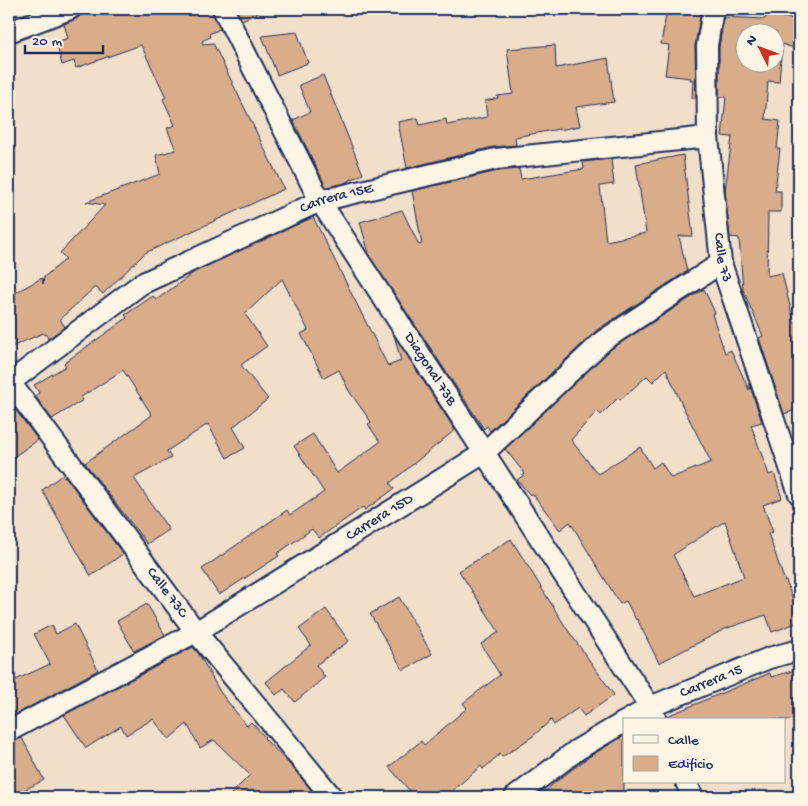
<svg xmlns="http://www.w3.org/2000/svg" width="808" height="806" font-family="'Gochi Hand',sans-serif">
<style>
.building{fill:#d9ac8a;stroke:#1b2f5e;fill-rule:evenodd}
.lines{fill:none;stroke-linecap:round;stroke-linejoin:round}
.minor-casing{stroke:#1b2f5e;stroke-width:24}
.minor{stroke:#fcf5e5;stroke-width:20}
.labels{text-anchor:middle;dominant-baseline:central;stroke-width:5;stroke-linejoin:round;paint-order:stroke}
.street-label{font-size:15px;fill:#1b2f5e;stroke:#fcf5e5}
</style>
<rect width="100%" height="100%" fill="#f2dfca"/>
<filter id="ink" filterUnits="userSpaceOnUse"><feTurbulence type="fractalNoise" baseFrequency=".02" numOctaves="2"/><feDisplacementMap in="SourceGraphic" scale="10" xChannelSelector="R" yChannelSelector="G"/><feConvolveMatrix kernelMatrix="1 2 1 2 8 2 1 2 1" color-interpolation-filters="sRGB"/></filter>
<g filter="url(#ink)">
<g class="building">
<polygon points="82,9 211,9 220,29 209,34 210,37 202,41 203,44 213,43 284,189 145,253 103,294 95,287 60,319 65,327 48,339 46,334 44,335 43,333 9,348 9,296 42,278 43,284 44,277 66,259 60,253 105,205 86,202 160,174 156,155 176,150 167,128 175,125 163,99 166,97 141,45 76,68 74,61 62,65 56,42 68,38 64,24 79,17"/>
<polygon points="236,9 267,9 242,20"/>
<polygon points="667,9 686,9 701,11 695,46 696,98 692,98 693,80 690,80 691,78 665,75 669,45 661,44"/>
<path d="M767,14l32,6v30l-17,-6 -3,38 -11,-1 -3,38 15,2 -3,28h3l-5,42h6v21h-13l-1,64 15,-3 12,50 5,-2v88l-15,5 -25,-76 4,-2 -20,-46 -4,-52 -9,-1 -5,-46 7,-54 -10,-1 4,-39h-7v-50l5,-30 41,2zM746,32h30v30h-30z"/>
<polygon points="297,32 308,63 277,75 262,36"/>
<polygon points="555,45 556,68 608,58 614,102 576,107 580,126 559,130 559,129 515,137 516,145 493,147 407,168 398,122 418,118 420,125 446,119 447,125 487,117 485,101 498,98 497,96 513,94 507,49"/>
<polygon points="323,75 363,174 342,184 326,187 293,120 310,112 299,85"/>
<polygon points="683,155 693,236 679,236 687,271 597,330 490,431 487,426 484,429 370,257 360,222 402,210 419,245 422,244 412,191 498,171 519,169 521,179 584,169 583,162 611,159 614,184 600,186 606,241 646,233 636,164"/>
<polygon points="313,217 388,366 401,361 394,335 455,430 390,483 394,489 365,510 363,507 319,538 312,529 277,554 279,556 219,595 202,569 287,510 290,515 324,492 294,446 313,434 337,473 380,442 368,424 371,422 349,391 339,370 324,378 301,334 308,330 282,279 245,314 267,346 241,365 268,399 233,427 245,448 227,458 208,424 167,451 171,458 134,478 169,530 147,544 85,463 152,415 123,370 81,397 83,400 52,419 35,396 39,393 34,385 66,366 64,363 127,318 125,315 153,296 156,300 196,271"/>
<path d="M704,289l11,24 -3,1 13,39 6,-3 18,40v-7l13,39 -11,3 18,50 5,-2 8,25 -19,7 10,27 -5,1 17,49 1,-1 6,16 3,-1 4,13v13l-27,10 -6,-17 -41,14 -66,34 -22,-44 -1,1 -10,-19 -6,3 -50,-82 -10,8 -28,-37 -2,2 -13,-15 8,-6 -20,-25 106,-100zM666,369l16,36 29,57 -40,16 -10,-16 -8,6 -13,-21 -42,27 -27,-34 26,-29 4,4 17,-17 2,2 27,-24 6,6zM725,521l19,56 -50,19 -21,-41z"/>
<polygon points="9,401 38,440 9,460"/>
<polygon points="62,475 64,477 65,476 123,554 91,576 42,490"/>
<polygon points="511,539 567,629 614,695 584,716 578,708 554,725 551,720 533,736 502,757 500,754 483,769 481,766 445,797 415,797 389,767 421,741 424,745 467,708 463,703 500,675 481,644 499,632 459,571"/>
<polygon points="399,597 432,654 403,670 370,614"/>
<polygon points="147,604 165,635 134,651 117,621"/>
<polygon points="326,609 349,641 316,665 325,677 295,702 284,689 276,695 266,682 311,645 299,629"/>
<polygon points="75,624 98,670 9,718 9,683 50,664 34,634 52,625 56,634"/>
<polygon points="193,647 199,654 220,692 247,726 251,722 265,737 264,738 293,768 317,797 228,797 250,775 214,740 200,748 187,724 169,739 153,719 126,735 121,726 86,748 64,715"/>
<polygon points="799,669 799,717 790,720 668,720 667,716 770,673 771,677"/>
<polygon points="624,736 624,797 539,797 554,783 590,756"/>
<polygon points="22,738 44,780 14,795 9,784 9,743"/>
</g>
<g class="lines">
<defs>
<g id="minor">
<path id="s1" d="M223,9l97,192 330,506 6,13"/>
<path id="s2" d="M713,9l-6,37 1,91 13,126 78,231"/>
<polyline points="9,32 70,9"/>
<path id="s3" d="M9,381l187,251 136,165"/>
<path id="s4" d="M9,383l132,-99 179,-83 176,-42 212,-22"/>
<path id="s5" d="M628,720l22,-13 119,-49 30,-8"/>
<path id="s6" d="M9,731l187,-99 288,-179 120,-113 117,-77"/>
<polyline points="686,782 693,797"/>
<polyline points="515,797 577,750 624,722"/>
</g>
</defs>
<use href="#minor" class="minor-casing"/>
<use href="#minor" class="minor"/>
</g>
</g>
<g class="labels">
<g class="street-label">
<text stroke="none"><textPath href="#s4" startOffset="379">Carrera 15E</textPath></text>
<text stroke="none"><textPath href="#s2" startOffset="250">Calle 73</textPath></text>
<text stroke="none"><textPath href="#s1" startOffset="416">Diagonal 73B</textPath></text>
<text stroke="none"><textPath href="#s6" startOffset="428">Carrera 15D</textPath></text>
<text stroke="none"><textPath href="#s3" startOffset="264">Calle 73C</textPath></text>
<text stroke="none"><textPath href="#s5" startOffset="92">Carrera 15</textPath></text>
</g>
</g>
<rect width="808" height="806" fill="none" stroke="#fcf5e5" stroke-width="30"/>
<rect x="15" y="15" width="778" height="776" fill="none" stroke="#1b2f5e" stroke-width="2" filter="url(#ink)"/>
<rect x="623" y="718" width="162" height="65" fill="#fcf5e5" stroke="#a2a6af"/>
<rect x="633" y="735" width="25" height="8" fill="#fcf5e5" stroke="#a2a6af"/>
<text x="668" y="744" font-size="15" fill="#1b2f5e">Calle</text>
<rect x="633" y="756" width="25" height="15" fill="#d9ac8a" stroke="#a2a6af"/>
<text x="668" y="768" font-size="15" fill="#1b2f5e">Edificio</text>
<g transform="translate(760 48) rotate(312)"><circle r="24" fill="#fcf5e5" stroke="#a2a6af"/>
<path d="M0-4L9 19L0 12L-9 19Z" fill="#c8321e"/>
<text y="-8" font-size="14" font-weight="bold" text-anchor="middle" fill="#1b2f5e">N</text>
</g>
<path d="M25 45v8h78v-8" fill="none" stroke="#1b2f5e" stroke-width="2.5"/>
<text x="32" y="45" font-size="15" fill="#1b2f5e" stroke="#fcf5e5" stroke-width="4" paint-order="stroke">20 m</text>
</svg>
